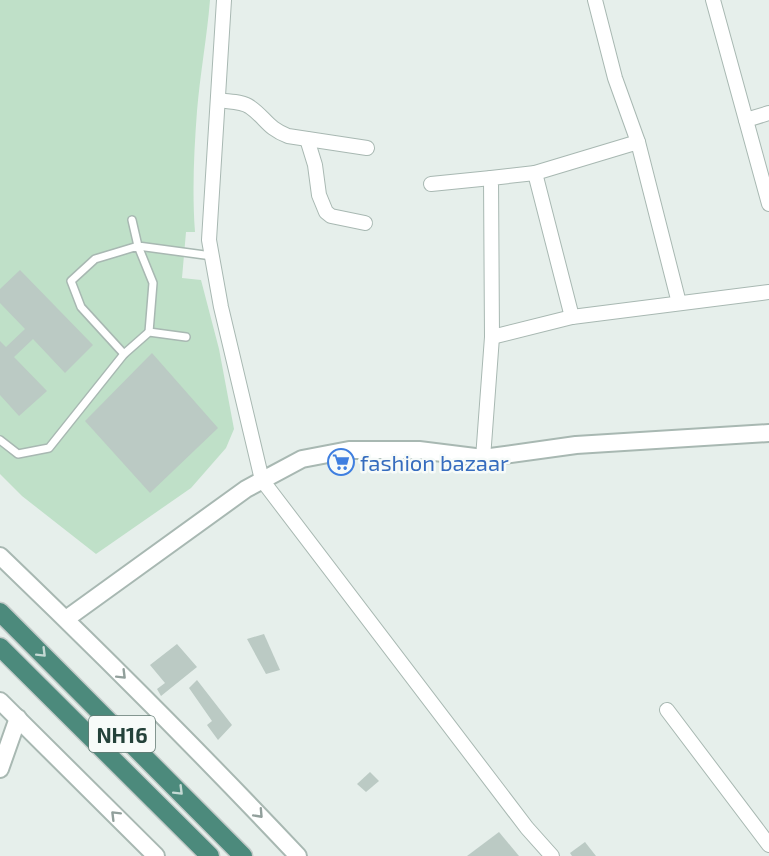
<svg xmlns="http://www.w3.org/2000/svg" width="769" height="856" font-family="'Exo 2',sans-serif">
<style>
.green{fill:#bfe0c8}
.building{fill:#bbcac4}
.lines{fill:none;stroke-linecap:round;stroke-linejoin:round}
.service-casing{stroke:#a8b8b2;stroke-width:10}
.minor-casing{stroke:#a8b8b2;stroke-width:16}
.tertiary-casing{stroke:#a8b8b2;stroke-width:20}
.trunk-casing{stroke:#c2cac8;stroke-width:21}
.service{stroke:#fff;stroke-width:7}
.minor{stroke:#fff;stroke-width:14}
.tertiary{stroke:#fff;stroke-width:16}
.trunk{stroke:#4c8a7c;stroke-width:18}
.oneway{stroke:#c4d9d4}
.oneway2{stroke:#92a09c}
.labels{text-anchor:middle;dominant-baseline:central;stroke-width:5;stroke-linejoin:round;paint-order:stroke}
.shield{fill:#f7fbf9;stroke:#637a73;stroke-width:1.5}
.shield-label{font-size:21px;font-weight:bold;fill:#24423a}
.shop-label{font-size:22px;fill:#366cbe;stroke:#f7fbf9;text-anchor:start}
</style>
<rect width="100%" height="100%" fill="#e6efeb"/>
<path class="green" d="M0,0h210c-3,37 -10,74 -13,111 -3,40 -5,81 -2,121h-9l-4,46 19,2 18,69 15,80 -8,19 -35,40 -95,66 -74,-58 -22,-22z"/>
<g class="building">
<polygon points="20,270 93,345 65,373 33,339 14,357 47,391 19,416 0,395 0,341 6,347 25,329 0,303 0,289"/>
<polygon points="152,353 218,428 150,493 85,421"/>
<polygon points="264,634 280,670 266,674 247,639"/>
<polygon points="177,644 197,667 161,696 157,689 165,683 150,665"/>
<polygon points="197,680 232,725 218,740 207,725 212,721 189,688"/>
<polygon points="370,772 379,781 366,792 357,784"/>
<polygon points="499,832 519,856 467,856"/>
<polygon points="585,842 596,856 572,856 570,853"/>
</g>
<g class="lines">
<defs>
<g id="service">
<polyline points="132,220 138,246 212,256"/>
<polyline points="124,354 81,307 71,281 95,259 138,246 153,283 149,332"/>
<polyline points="0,440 18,454 49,448 124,354 149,332 186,337"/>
</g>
<g id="minor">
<polyline points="224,0 209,240 221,307 262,480 527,828 552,856"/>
<polyline points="595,0 615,78 638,142"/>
<polyline points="713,0 769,204"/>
<path d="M218,100c9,2 24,1 32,7 16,11 17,21 38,29l79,12"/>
<polyline points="746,120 769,113"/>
<polyline points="307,139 315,165 319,195 326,212 331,216 365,223"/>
<polyline points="535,173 638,142 679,303"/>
<polyline points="431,184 491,178"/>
<polyline points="492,337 572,317 769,292"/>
<polyline points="483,458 492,337 491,178 535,173 572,317"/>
<polyline points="667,710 769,845"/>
</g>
<g id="tertiary">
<path d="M0,556c102,98 201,197 298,300"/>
<polyline points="66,619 246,489 302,459 349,450 419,450 483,458 576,445 769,433"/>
<polyline points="0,701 156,856"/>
<polyline points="0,769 18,718"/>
</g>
<g id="trunk">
<polyline points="0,612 243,856"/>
<polyline points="0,647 210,856"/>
</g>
</defs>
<use href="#service" class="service-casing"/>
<use href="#minor" class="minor-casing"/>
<use href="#tertiary" class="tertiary-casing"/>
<use href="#trunk" class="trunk-casing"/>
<use href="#service" class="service"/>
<use href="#minor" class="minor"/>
<use href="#tertiary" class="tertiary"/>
<use href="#trunk" class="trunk"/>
</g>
<defs><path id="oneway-chevron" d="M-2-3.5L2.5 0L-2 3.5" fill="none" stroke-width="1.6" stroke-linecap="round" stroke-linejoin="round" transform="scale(1.5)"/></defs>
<g class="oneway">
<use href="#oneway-chevron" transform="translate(42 653) rotate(45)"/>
<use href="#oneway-chevron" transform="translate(179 791) rotate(45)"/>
</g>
<g class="oneway2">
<use href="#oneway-chevron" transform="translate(122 675) rotate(45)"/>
<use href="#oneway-chevron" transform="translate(259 814) rotate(47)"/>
<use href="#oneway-chevron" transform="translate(115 815) rotate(-135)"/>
</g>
<defs>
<symbol id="supermarket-ring" viewBox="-11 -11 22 22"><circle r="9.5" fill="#f7fbf9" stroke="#3f7fe0" stroke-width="1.5"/><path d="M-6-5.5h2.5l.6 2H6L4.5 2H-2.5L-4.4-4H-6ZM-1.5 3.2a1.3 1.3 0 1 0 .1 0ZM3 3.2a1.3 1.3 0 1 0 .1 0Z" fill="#3f7fe0"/></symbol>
</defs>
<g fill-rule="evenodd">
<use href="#supermarket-ring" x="326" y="447" width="30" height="30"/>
</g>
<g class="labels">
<rect class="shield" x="89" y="716" width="66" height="36" rx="4.5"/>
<g class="shield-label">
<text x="122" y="734">NH16</text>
</g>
<g class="shop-label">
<text x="360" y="462">fashion bazaar</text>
</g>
</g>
</svg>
